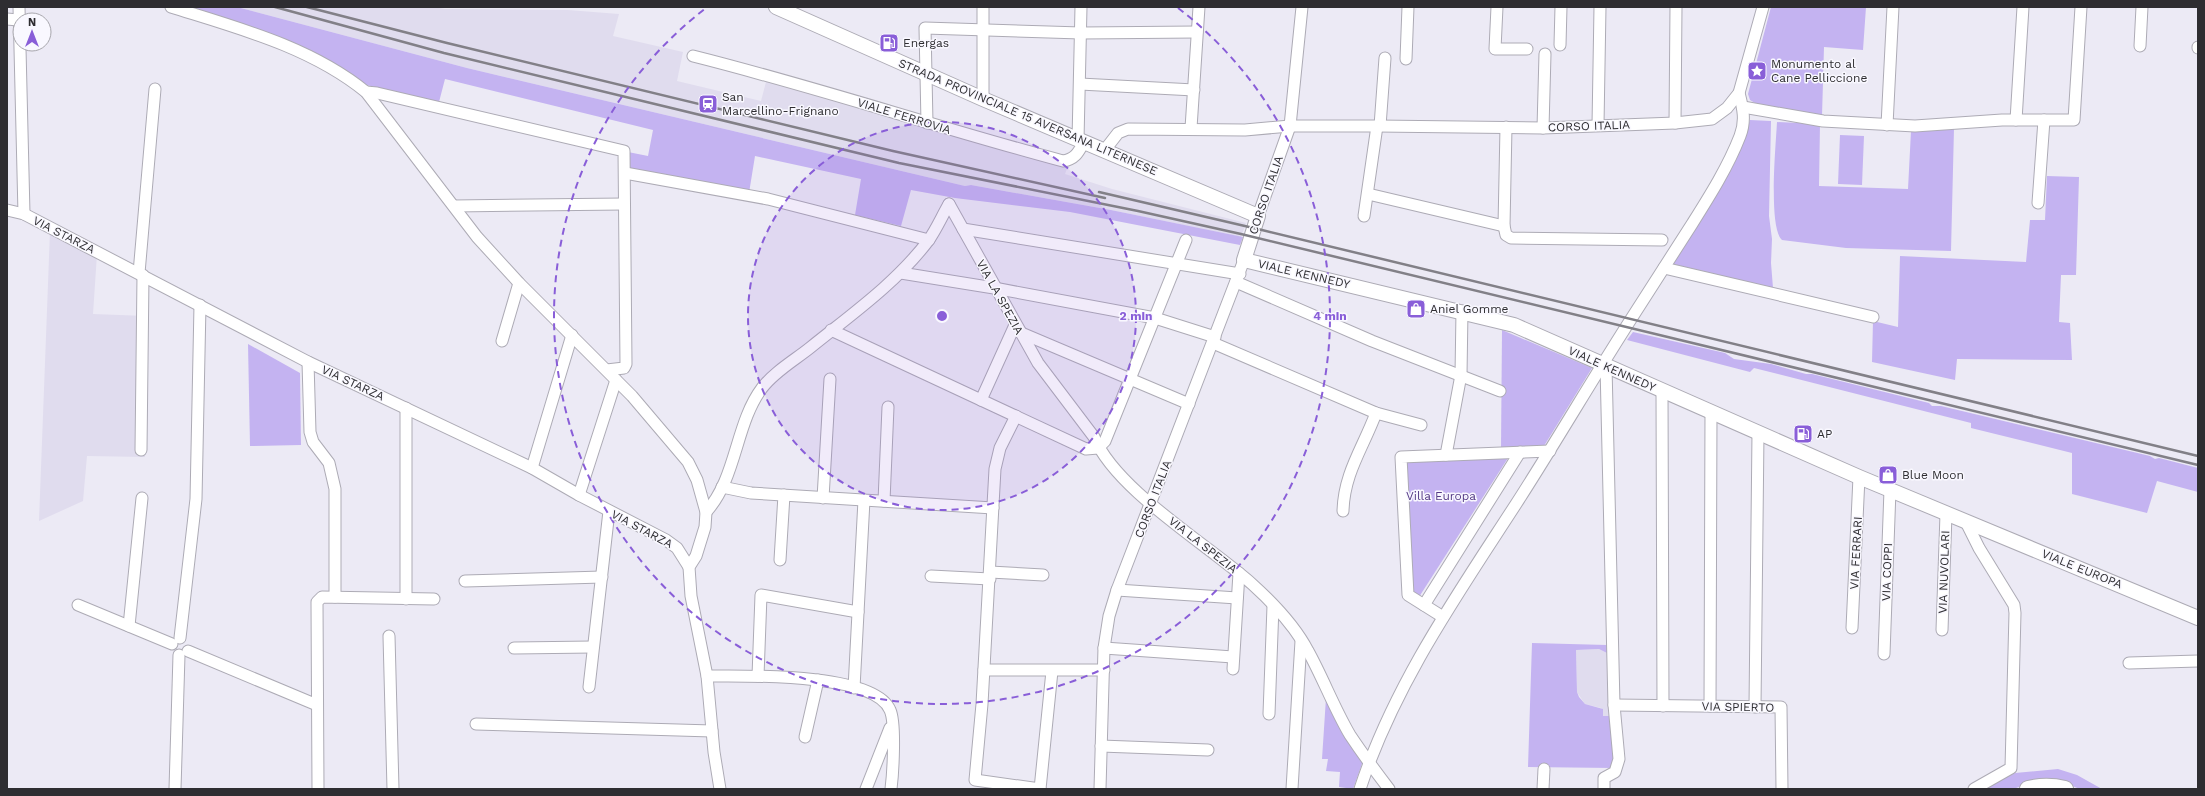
<svg xmlns="http://www.w3.org/2000/svg" width="2205" height="796" font-family="'Work Sans',sans-serif">
<style>
.built{fill:#e0dcee}
.green{fill:#c4b3f1}
.lines{fill:none;stroke-linecap:round;stroke-linejoin:round}
.minor-casing{stroke:#adabb5;stroke-width:13}
.major-casing{stroke:#adabb5;stroke-width:16}
.highway-casing{stroke:#adabb5;stroke-width:18}
.minor{stroke:#fff;stroke-width:11}
.major{stroke:#fff;stroke-width:14}
.highway{stroke:#fff;stroke-width:16}
.rail{stroke:#828087;stroke-width:2.5}
.ring{fill:none;stroke:#895ed8;stroke-width:2;stroke-dasharray:7 5}
.labels{text-anchor:middle;dominant-baseline:central;stroke-width:3;stroke-linejoin:round;paint-order:stroke}
.poi-label{font-size:12px;fill:#2e2d31;stroke:#f9f8ff;text-anchor:start}
.street-label{font-size:12px;fill:#2e2d31;stroke:#f9f8ff}
.park-label{font-size:12px;fill:#553b86;stroke:#f9f8ff}
.centre{fill:#895ed8;stroke:#f9f8ff;stroke-width:2}
.ring-label{font-size:12px;text-anchor:middle;font-weight:bold;fill:#895ed8;stroke:#f9f8ff;stroke-width:3;stroke-linejoin:round;paint-order:stroke}
</style>
<rect width="100%" height="100%" fill="#eceaf5"/>
<g class="built">
<polygon points="237,7 433,7 445,9 568,10 619,14 613,36 683,52 677,81 761,101 767,78 1068,166 1065,174 1112,189 1246,223 1241,237 1111,210 971,185 965,186 467,68"/>
<polygon points="50,231 97,254 93,314 146,316 145,457 87,456 83,501 39,521"/>
<polygon points="1599,649 1607,653 1610,716 1603,716 1603,710 1601,708 1585,704 1577,692 1576,650"/>
</g>
<g class="green">
<polygon points="186,7 237,7 467,68 965,186 971,185 1111,210 1243,237 1240,245 1070,212 955,198 911,190 901,226 855,215 861,179 755,156 749,193 629,171 628,152 648,156 653,130 445,79 439,102 362,84 340,67 323,58"/>
<polygon points="1771,7 1866,7 1863,50 1824,47 1822,116 1758,105 1750,100 1748,94"/>
<path d="M1750,120l21,1 -2,95 3,23 -1,24 2,25 -100,-24c29,-46 61,-92 77,-144z"/>
<path d="M1777,122l43,2 -1,62 89,3 3,-58 43,-3 -3,123 -105,-3 -64,-8c-14,-12 -6,-97 -5,-118z"/>
<polygon points="1840,135 1864,136 1862,185 1838,184"/>
<polygon points="2047,176 2079,177 2076,275 2061,275 2059,322 2070,323 2072,360 1957,359 1955,380 1872,362 1873,321 1898,327 1900,256 2026,262 2030,220 2045,220"/>
<polygon points="1502,330 1592,368 1544,446 1501,448"/>
<polygon points="1633,332 1725,353 1734,359 1771,364 1806,374 1812,374 1929,403 1932,406 1941,406 2150,456 2155,459 2159,458 2198,468 2198,492 2157,481 2147,513 2072,494 2072,453 1971,428 1971,423 1754,368 1750,372 1627,340"/>
<polygon points="248,344 300,373 301,445 250,446"/>
<polygon points="1508,458 1419,597 1411,592 1404,461"/>
<polygon points="1532,643 1607,645 1607,653 1599,649 1576,650 1577,692 1579,697 1585,704 1603,709 1603,716 1610,716 1614,768 1528,767"/>
<polygon points="1326,698 1363,761 1353,789 1339,787 1340,772 1326,771 1328,759 1322,759"/>
<polygon points="2058,769 2077,775 2102,789 2080,789 2064,783 2034,782 2013,789 1982,789 2015,773"/>
</g>
<g class="lines">
<defs>
<g id="minor">
<polyline points="19,7 24,214"/>
<path d="M171,7c67,21 140,40 195,85l111,145 42,46 113,113 56,66 9,18 9,32 -1,15 -9,29 -7,11 2,29 16,80 7,76 6,37"/>
<polyline points="983,7 983,99"/>
<polyline points="1497,7 1495,49 1527,49"/>
<polyline points="7,19 18,20"/>
<polyline points="1560,45 1561,7"/>
<polyline points="2140,46 2142,7"/>
<polyline points="2198,48 2198,47"/>
<path d="M693,56c124,31 246,72 370,105 12,-2 15,-8 21,-19"/>
<polyline points="1406,59 1408,7"/>
<polyline points="1080,84 1194,90"/>
<polyline points="366,92 377,93 624,151 626,364 624,368 607,370"/>
<polyline points="1743,107 1823,121 1915,126 2002,120 2074,120 2081,7"/>
<polyline points="2016,120 2023,7"/>
<polyline points="927,123 925,28 1081,33 1197,32"/>
<polyline points="1675,123 1676,7"/>
<polyline points="1598,125 1600,7"/>
<polyline points="1887,125 1893,7"/>
<polyline points="1380,126 1385,58"/>
<polyline points="1506,127 1504,226 1506,235 1511,238 1662,240"/>
<polyline points="1191,128 1199,7"/>
<polyline points="1543,128 1545,54"/>
<polyline points="1078,140 1081,7"/>
<polyline points="1104,151 1118,133 1128,129 1245,130 1290,126 1377,126 1543,128 1675,123 1712,119 1727,108 1739,93 1763,7"/>
<polyline points="625,173 768,199 929,240"/>
<polyline points="1368,194 1504,226"/>
<polyline points="2038,203 2044,120"/>
<path d="M949,204l89,159 56,74c22,53 113,107 158,147 21,19 43,42 56,67 15,27 26,57 42,84 12,18 26,37 39,54"/>
<polyline points="454,206 624,204"/>
<polyline points="7,210 24,214 308,362 532,468 579,495 666,540 677,548 689,567"/>
<polyline points="1258,216 1290,126 1302,7"/>
<polyline points="1364,216 1377,126"/>
<polyline points="963,229 1240,274"/>
<polyline points="1664,268 1873,317"/>
<polyline points="139,273 155,89"/>
<polyline points="901,273 994,288 1155,318 1215,337"/>
<polyline points="1236,282 1372,341 1500,391"/>
<polyline points="831,330 1086,449 1098,448 1105,441 1186,240"/>
<polyline points="1019,332 1189,404"/>
<polyline points="502,341 519,283"/>
<polyline points="1213,343 1376,413 1421,425"/>
<polyline points="308,362 310,432 313,442 329,463 335,489 335,597"/>
<polyline points="1662,391 1663,706"/>
<polyline points="981,400 1015,325"/>
<polyline points="1016,416 1000,448 995,469 982,704 975,780 1040,789"/>
<polyline points="141,450 143,275"/>
<polyline points="1446,455 1461,375 1462,311"/>
<polyline points="532,468 572,335"/>
<polyline points="722,487 751,493 993,508"/>
<polyline points="579,495 616,380"/>
<polyline points="823,498 830,379"/>
<polyline points="884,501 888,407"/>
<path d="M1343,511c1,-38 20,-63 33,-98"/>
<path d="M706,512c31,-34 29,-88 56,-124 13,-17 33,-28 49,-41 41,-33 85,-64 117,-106 8,-11 14,-25 21,-37"/>
<polyline points="1966,522 1979,548 2014,605 2015,613 2011,768 1974,789"/>
<polyline points="780,560 784,495"/>
<polyline points="990,572 1043,575"/>
<polyline points="931,576 990,579"/>
<polyline points="465,581 602,577"/>
<polyline points="1117,590 1237,598"/>
<polyline points="406,599 406,408"/>
<polyline points="78,605 172,644"/>
<polyline points="1424,605 1520,452"/>
<polyline points="1443,617 1408,595 1401,457 1550,451"/>
<polyline points="129,626 142,498"/>
<polyline points="1852,628 1859,477"/>
<polyline points="1942,630 1946,514"/>
<polyline points="389,636 393,789"/>
<polyline points="180,638 196,499 200,305"/>
<polyline points="514,648 593,647"/>
<polyline points="1104,648 1233,657"/>
<polyline points="188,651 317,705"/>
<polyline points="1884,654 1890,490"/>
<polyline points="2129,663 2198,661"/>
<polyline points="1233,669 1239,573"/>
<polyline points="984,670 1104,670"/>
<path d="M707,676c36,0 167,-4 183,34 6,13 3,63 1,79"/>
<polyline points="758,676 761,595 858,612"/>
<polyline points="589,687 609,511"/>
<polyline points="854,688 864,500"/>
<polyline points="1614,705 1781,707 1782,789"/>
<polyline points="1710,706 1711,412"/>
<polyline points="1755,707 1758,433"/>
<polyline points="1269,714 1273,606"/>
<polyline points="476,724 712,731"/>
<polyline points="805,737 818,680"/>
<polyline points="1101,746 1208,750"/>
<polyline points="175,789 179,655"/>
<polyline points="318,789 317,602 322,597 434,599"/>
<polyline points="866,789 890,728"/>
<polyline points="1040,789 1052,671"/>
<polyline points="1100,789 1104,648 1109,616 1117,590 1244,260"/>
<polyline points="1292,789 1301,641"/>
<path d="M1360,789c34,-104 97,-194 156,-285 40,-62 77,-126 117,-188 20,-31 39,-61 59,-92 17,-27 36,-57 48,-88 6,-15 3,-28 -1,-43"/>
<polyline points="1543,789 1544,769"/>
<polyline points="1604,789 1604,778 1615,772 1619,759 1614,705 1606,366"/>
</g>
<polyline id="major" points="776,7 983,99 1258,216 1244,260 1514,325 1859,477 2198,618"/>
<path id="highway" d="M2028,789c13,-3 24,-3 37,0"/>
</defs>
<use href="#minor" class="minor-casing"/>
<use href="#major" class="major-casing"/>
<use href="#highway" class="highway-casing"/>
<use href="#minor" class="minor"/>
<use href="#major" class="major"/>
<use href="#highway" class="highway"/>
<g class="rail">
<polyline points="275,7 444,53 899,163 1138,211 1241,234 2198,465"/>
<polyline points="307,7 447,43 893,151 1105,198"/>
<polyline points="1099,192 1262,230 2198,456"/>
</g>
</g>
<circle cx="942" cy="316" r="194" fill="#895ed8" fill-opacity=".12"/>
<g class="ring">
<circle cx="942" cy="316" r="194"/>
<path d="M1178 8A388 388 0 1 1 706 8"/>
</g>
<defs>
<symbol id="fuel-square" viewBox="-11 -11 22 22"><rect x="-9" y="-9" width="18" height="18" rx="4" fill="#895ed8" stroke="#f9f8ff"/><path d="M-5.5-6h7V0h2V4h1.3V-2.5L3-4.5l.8-.8L6-3V5H2.5V1h-1V6h-7ZM-4.2-4.7v3.2H.2V-4.7Z" fill="#fff"/></symbol>
<symbol id="sight-square" viewBox="-11 -11 22 22"><rect x="-9" y="-9" width="18" height="18" rx="4" fill="#895ed8" stroke="#f9f8ff"/><path d="M0-6L1.8-2.2L6-1.7L2.9 1.2L3.7 5.4L0 3.3L-3.7 5.4L-2.9 1.2L-6-1.7L-1.8-2.2Z" fill="#fff"/></symbol>
<symbol id="station-square" viewBox="-11 -11 22 22"><rect x="-9" y="-9" width="18" height="18" rx="4" fill="#895ed8" stroke="#f9f8ff"/><path d="M-3-6H3Q5-6 5-4V2Q5 4 3 4L4.5 6H3L1.5 4h-3L-3 6H-4.5L-3 4Q-5 4-5 2V-4Q-5-6-3-6ZM-3.5-4v3h7v-3ZM-3.5 1v1.5H-2V1ZM2 1v1.5H3.5V1Z" fill="#fff"/></symbol>
<symbol id="shop-square" viewBox="-11 -11 22 22"><rect x="-9" y="-9" width="18" height="18" rx="4" fill="#895ed8" stroke="#f9f8ff"/><path d="M-5-2.5h2.3a2.7 3.5 0 0 1 5.4 0H5L5.5 6h-11ZM-1.5-2.5h3a1.5 2.3 0 0 0-3 0Z" fill="#fff"/></symbol>
</defs>
<g fill-rule="evenodd">
<use href="#fuel-square" x="878" y="32" width="22" height="22"/>
<use href="#sight-square" x="1746" y="60" width="22" height="22"/>
<use href="#station-square" x="697" y="93" width="22" height="22"/>
<use href="#shop-square" x="1405" y="298" width="22" height="22"/>
<use href="#fuel-square" x="1792" y="423" width="22" height="22"/>
<use href="#shop-square" x="1877" y="464" width="22" height="22"/>
</g>
<g class="labels">
<g class="poi-label">
<text x="903" y="43">Energas</text>
<text x="1771" y="64">Monumento al<tspan x="1771" dy="14">Cane Pelliccione</tspan></text>
<text x="722" y="97">San<tspan x="722" dy="14">Marcellino-Frignano</tspan></text>
<text x="1430" y="309">Aniel Gomme</text>
<text x="1817" y="434">AP</text>
<text x="1902" y="475">Blue Moon</text>
</g>
<g class="street-label">
<text transform="translate(904 116) rotate(17)">VIALE FERROVIA</text>
<text transform="translate(1028 117) rotate(23)">STRADA PROVINCIALE 15 AVERSANA LITERNESE</text>
<text transform="translate(1589 126) rotate(-2)">CORSO ITALIA</text>
<text transform="translate(1266 195) rotate(-71)">CORSO ITALIA</text>
<text transform="translate(64 235) rotate(27)">VIA STARZA</text>
<text transform="translate(1304 274) rotate(13)">VIALE KENNEDY</text>
<text transform="translate(1000 297) rotate(61)">VIA LA SPEZIA</text>
<text transform="translate(1612 369) rotate(24)">VIALE KENNEDY</text>
<text transform="translate(353 383) rotate(25)">VIA STARZA</text>
<text transform="translate(1153 499) rotate(-69)">CORSO ITALIA</text>
<text transform="translate(642 529) rotate(28)">VIA STARZA</text>
<text transform="translate(1203 545) rotate(38)">VIA LA SPEZIA</text>
<text transform="translate(1856 553) rotate(-87)">VIA FERRARI</text>
<text transform="translate(2082 569) rotate(22)">VIALE EUROPA</text>
<text transform="translate(1887 572) rotate(-88)">VIA COPPI</text>
<text transform="translate(1944 572) rotate(-88)">VIA NUVOLARI</text>
<text transform="translate(1738 707) rotate(1)">VIA SPIERTO</text>
</g>
<g class="park-label">
<text x="1441" y="496">Villa Europa</text>
</g>
</g>
<circle cx="942" cy="316" r="6" class="centre"/>
<g class="ring-label">
<text x="1136" y="320">2 min</text>
<text x="1330" y="320">4 min</text>
</g>
<rect width="2205" height="796" fill="none" stroke="#2e2d31" stroke-width="16"/>
<g transform="translate(32 32)"><circle r="19" fill="#f9f8ff" stroke="#a8a7ad"/>
<path d="M0-3L7 15L0 10L-7 15Z" fill="#895ed8"/>
<text y="-6" font-size="11" font-weight="bold" text-anchor="middle" fill="#2e2d31">N</text>
</g>
</svg>
